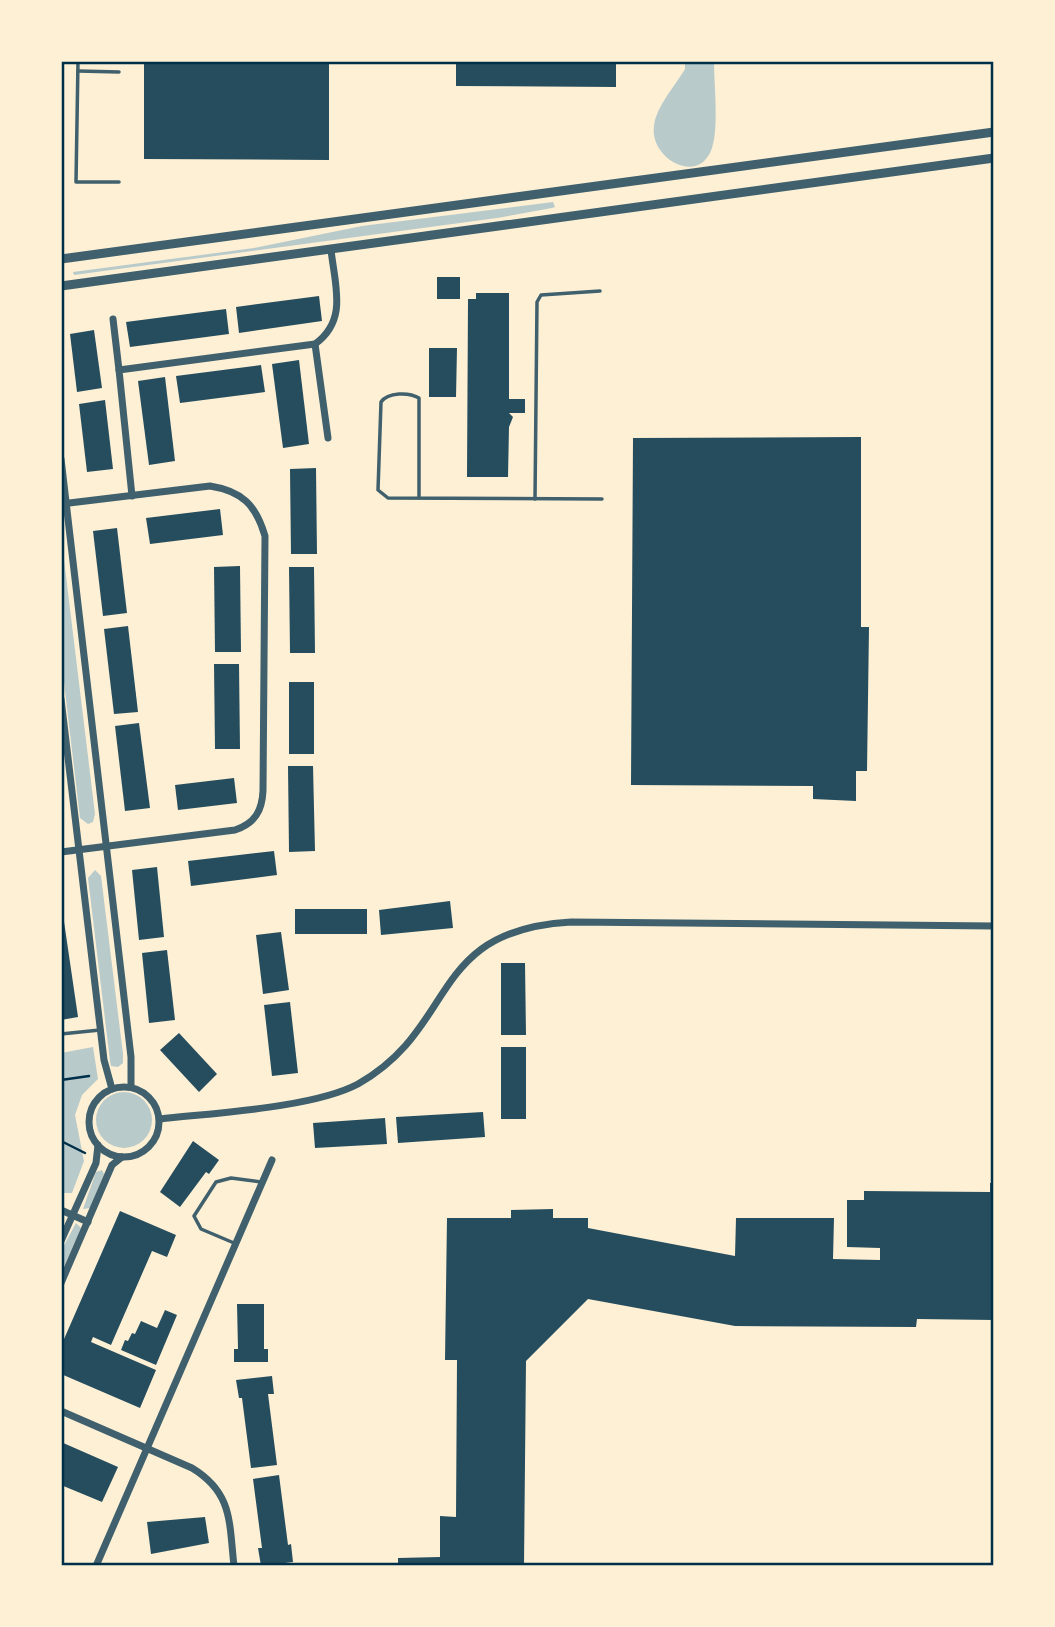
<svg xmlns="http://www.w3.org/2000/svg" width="1055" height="1627" font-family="Cabin,sans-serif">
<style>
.green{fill:#b9caca}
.building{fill:#264d5e}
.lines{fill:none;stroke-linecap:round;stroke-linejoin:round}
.path{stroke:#003049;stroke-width:2.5}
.service{stroke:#3f606c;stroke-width:3.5}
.minor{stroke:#3f606c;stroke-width:7}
.tertiary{stroke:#3f606c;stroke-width:9}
.neatline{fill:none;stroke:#003049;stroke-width:2.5}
</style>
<rect width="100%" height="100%" fill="#fdf0d5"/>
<g class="green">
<path d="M685,61h29c0,24 5,66 -2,87 -13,39 -63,10 -58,-22 2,-19 21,-40 31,-57z"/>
<polygon points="553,202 555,207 552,208 497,218 74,275 73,272 254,248 362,226"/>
<polygon points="61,535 95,814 93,822 88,824 80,818 61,657"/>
<polygon points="95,870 101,876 123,1054 123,1063 118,1067 111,1066 110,1061 88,878"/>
<polygon points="93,1047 98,1079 82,1095 75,1115 84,1161 72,1193 61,1193 61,1053"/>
<circle cx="124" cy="1120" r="28"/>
<polygon points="102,1170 104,1174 90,1208 83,1209 96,1172"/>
<polygon points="76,1223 81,1228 63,1269 61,1251"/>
</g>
<g class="building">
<polygon points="144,61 329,61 329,160 144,159"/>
<polygon points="456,61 616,61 616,87 456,86"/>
<rect x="437" y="277" width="23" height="22"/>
<polygon points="476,293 509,293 509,399 525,399 525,413 509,413 513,417 509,427 508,477 467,477 468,299 476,299"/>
<polygon points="319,296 322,321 239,333 236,307"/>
<polygon points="226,309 229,334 130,347 126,322"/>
<polygon points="94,330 102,388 77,392 70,334"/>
<polygon points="429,348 457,348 456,397 429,397"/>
<polygon points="299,360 309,444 283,448 272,364"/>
<polygon points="261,365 265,392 180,403 176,376"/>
<polygon points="165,377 175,461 149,465 138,381"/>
<polygon points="105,400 113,469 87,472 79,404"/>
<polygon points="861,437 861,627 869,627 867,771 856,771 856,801 813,799 813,786 631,785 633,438"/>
<polygon points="316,468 317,554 291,554 290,469"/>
<polygon points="220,509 223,535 150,544 146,518"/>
<polygon points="117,528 127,613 103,616 93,531"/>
<polygon points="240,566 241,652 215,652 214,567"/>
<polygon points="289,567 314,567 315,653 290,653"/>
<polygon points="128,626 138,712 114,714 104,629"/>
<polygon points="214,664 239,664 240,749 215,749"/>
<rect x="289" y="682" width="25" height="72"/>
<polygon points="139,723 150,808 125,811 115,726"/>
<polygon points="288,766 313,766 315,851 289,852"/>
<polygon points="234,778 237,803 178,810 175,785"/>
<polygon points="274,851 277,875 191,886 188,861"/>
<polygon points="157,867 164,937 139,940 132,870"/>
<polygon points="61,901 78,1017 61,1020"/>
<polygon points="450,901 453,928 381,935 379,910"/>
<rect x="295" y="909" width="72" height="25"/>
<polygon points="281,932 289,990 263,994 256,935"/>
<polygon points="167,950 175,1020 149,1023 142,953"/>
<polygon points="501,963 525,963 526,1035 501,1035"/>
<polygon points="290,1002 298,1073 272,1076 264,1005"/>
<polygon points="179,1033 217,1074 199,1092 160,1050"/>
<rect x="501" y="1047" width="25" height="72"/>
<polygon points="483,1112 485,1137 398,1143 396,1117"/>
<polygon points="385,1118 387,1144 315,1148 313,1123"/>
<polygon points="193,1141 219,1160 209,1174 206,1172 180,1207 160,1192"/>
<polygon points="990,1183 994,1183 994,1320 917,1319 916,1327 735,1326 588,1299 526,1361 524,1566 398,1566 398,1558 440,1557 440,1516 456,1517 457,1360 445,1360 447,1218 511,1218 511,1210 553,1209 553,1218 588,1218 588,1228 735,1256 736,1218 834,1218 833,1259 880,1260 880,1248 847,1247 847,1200 864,1200 864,1191 990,1192"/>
<polygon points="120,1211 176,1235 167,1257 152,1251 111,1345 93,1337 91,1342 156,1370 140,1408 61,1374 61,1346"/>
<polygon points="237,1304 264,1304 264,1349 268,1349 268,1362 234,1362 234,1349 238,1349"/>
<polygon points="165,1310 177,1315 156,1365 121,1350 125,1340 128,1341 132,1333 135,1334 141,1321 157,1328"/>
<polygon points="272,1376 274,1394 268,1394 277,1465 251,1468 242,1398 239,1398 236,1380"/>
<polygon points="61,1442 118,1467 102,1502 61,1485"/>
<polygon points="279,1475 288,1545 291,1544 293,1562 261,1566 258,1548 262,1548 253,1479"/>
<polygon points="205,1517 209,1543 151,1554 147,1522"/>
</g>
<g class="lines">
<g class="path">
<polyline points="61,1080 89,1076"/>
<polyline points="61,1141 85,1153"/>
</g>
<g class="service">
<polyline points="78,61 76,182 119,182"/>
<polyline points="78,71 119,72"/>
<path d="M419,498v-100c-10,-6 -31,-6 -38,4l-3,88 10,8 214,1"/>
<polyline points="535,499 537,302 541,295 600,291"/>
<polyline points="61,1034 100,1030"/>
<polyline points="234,1243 201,1229 194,1216 216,1182 231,1178 261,1182"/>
</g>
<g class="minor">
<polyline points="113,319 119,370"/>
<polyline points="315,344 328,438"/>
<polyline points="61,459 131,1057 131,1087"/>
<path d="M132,496l-13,-126 196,-26c33,-24 20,-58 16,-94"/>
<path d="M61,504l149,-18c32,5 46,19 55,50l-2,255c-1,20 -8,32 -28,39l-174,22"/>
<polyline points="61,699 104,1060 112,1089"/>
<circle cx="124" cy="1122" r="35"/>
<path d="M160,1119c52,-6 153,-11 198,-35 101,-57 69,-154 213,-162l423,4"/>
<polyline points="61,1210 88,1222"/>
<polyline points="61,1241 96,1163 98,1145"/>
<polyline points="61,1283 112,1165 122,1157"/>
<path d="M61,1411l131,57c41,25 37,54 42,98"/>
<polyline points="96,1566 272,1160"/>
</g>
<g class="tertiary">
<polyline points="61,259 994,132"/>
<polyline points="61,286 994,158"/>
</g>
</g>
<rect width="1055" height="1627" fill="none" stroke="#fdf0d5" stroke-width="126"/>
<rect x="63" y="63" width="929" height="1501" class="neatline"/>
</svg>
